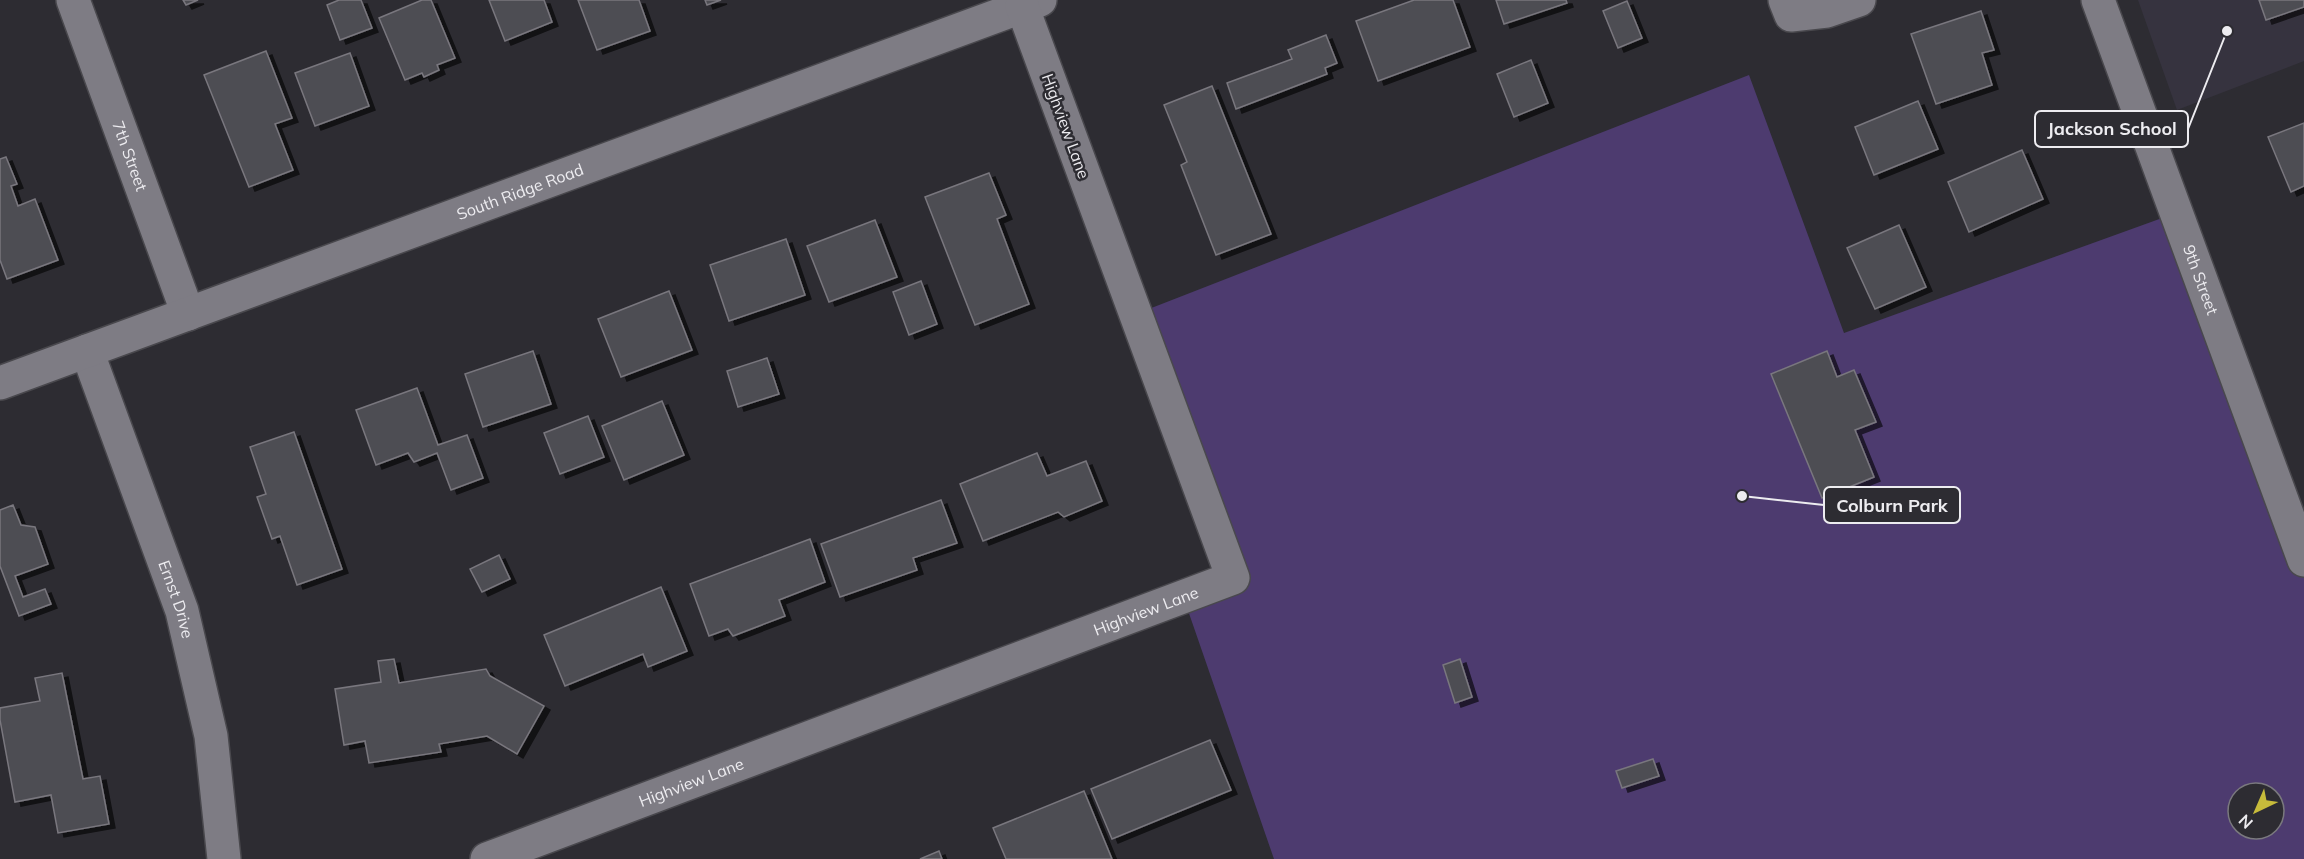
<svg xmlns="http://www.w3.org/2000/svg" width="2304" height="859" font-family="Mulish,sans-serif">
<style>
.built{fill:#36333f}
.green{fill:#4d3b6f;fill-rule:evenodd}
.building{fill:#4e4d53;stroke:#79777e;stroke-width:1.5;filter:url(#shadow)}
.lines{fill:none;stroke-linecap:round;stroke-linejoin:round}
.minor-casing{stroke:#49484d;stroke-width:36}
.minor{stroke:#7e7c84;stroke-width:33}
.labels{text-anchor:middle;dominant-baseline:central;stroke-width:5;stroke-linejoin:round;paint-order:stroke}
.street-label{font-size:16px;fill:#edecf0;stroke:#2d2c32}
.leader{fill:none;stroke:#edecf0;stroke-width:2}
.callout-dot{fill:#edecf0;stroke:#2d2c32;stroke-width:2}
.callout{fill:#2d2c32;stroke:#edecf0;stroke-width:2}
.callout-label{font-size:18px;text-anchor:middle;font-weight:bold;fill:#edecf0}
</style>
<defs>
<filter id="shadow"><feDropShadow dx="6" dy="4" stdDeviation="0" flood-color="#0009"/></filter>
</defs>
<rect width="100%" height="100%" fill="#2d2c32"/>
<polygon class="built" points="2138,0 2304,0 2304,61 2177,110"/>
<path class="green" d="M1749,75l95,258 332,-120 128,347v299h-1030l-91,-263 50,-18 -97,-264zM2238,793h36v36h-36z"/>
<g class="building">
<polygon points="183,0 198,0 186,5"/>
<polygon points="339,0 361,0 372,28 340,40 327,5"/>
<polygon points="422,0 431,0 455,58 437,65 439,70 424,77 422,73 405,80 379,18"/>
<polygon points="489,0 544,0 552,22 505,41"/>
<polygon points="578,0 639,0 650,31 597,50"/>
<polygon points="705,0 721,0 707,5"/>
<polygon points="1414,0 1453,0 1470,47 1378,81 1356,21"/>
<polygon points="1496,0 1566,0 1567,3 1504,24"/>
<polygon points="2259,0 2304,0 2304,7 2266,20"/>
<polygon points="1627,1 1642,38 1618,48 1603,11"/>
<polygon points="1981,11 1994,50 1982,53 1992,85 1936,104 1911,34"/>
<polygon points="1326,35 1337,63 1325,68 1327,74 1236,109 1227,83 1292,59 1288,50"/>
<polygon points="266,51 292,118 275,124 293,170 249,187 204,75"/>
<polygon points="350,53 369,106 315,126 295,73"/>
<polygon points="1531,60 1548,103 1514,117 1497,74"/>
<polygon points="1212,86 1271,234 1216,255 1181,165 1187,162 1164,105"/>
<polygon points="1918,101 1938,149 1874,175 1855,127"/>
<polygon points="2304,123 2304,186 2291,192 2268,137"/>
<polygon points="2022,150 2043,199 1969,232 1948,182"/>
<polygon points="6,157 17,184 11,186 18,206 35,199 58,260 7,279 0,260 0,159"/>
<polygon points="989,173 1006,215 997,219 1029,304 975,325 925,197"/>
<polygon points="875,220 897,277 829,302 807,246"/>
<polygon points="1899,225 1926,287 1875,309 1847,248"/>
<polygon points="786,239 805,295 729,321 710,265"/>
<polygon points="921,281 937,324 909,335 893,292"/>
<polygon points="669,291 692,350 621,377 598,319"/>
<polygon points="533,351 551,404 483,427 465,374"/>
<polygon points="1827,351 1837,377 1854,370 1876,422 1855,430 1874,477 1822,498 1771,374"/>
<polygon points="767,358 779,394 738,407 727,371"/>
<polygon points="417,388 438,445 467,435 483,478 451,490 437,453 414,462 408,453 376,465 356,410"/>
<polygon points="662,401 684,455 624,480 602,426"/>
<polygon points="588,416 604,457 560,474 544,433"/>
<polygon points="294,432 342,569 297,585 280,536 272,539 257,497 266,494 250,447"/>
<polygon points="1037,453 1047,476 1086,461 1102,501 1064,517 1058,512 983,541 960,484"/>
<polygon points="941,500 957,543 913,558 917,570 840,597 821,544"/>
<polygon points="13,505 21,525 35,527 48,564 15,576 23,597 45,589 51,604 19,616 0,566 0,510"/>
<polygon points="810,539 825,582 779,600 785,616 733,636 728,629 709,636 690,584"/>
<polygon points="499,555 510,579 482,592 470,569"/>
<polygon points="661,587 687,651 648,667 643,654 565,686 544,635"/>
<polygon points="394,659 399,683 486,669 490,676 544,706 517,754 487,736 439,744 441,752 369,763 365,741 344,745 335,689 381,682 378,661"/>
<polygon points="1460,659 1472,697 1455,703 1443,665"/>
<polygon points="62,673 83,779 100,776 109,824 58,833 51,795 15,802 0,720 0,708 40,701 35,678"/>
<polygon points="1210,740 1231,790 1112,839 1091,789"/>
<polygon points="1653,759 1659,776 1622,788 1616,771"/>
<polygon points="1084,791 1112,859 1006,859 993,828"/>
<polygon points="939,851 942,859 920,859"/>
</g>
<g class="lines">
<defs>
<g id="minor">
<path id="s1" d="M73,0l115,314"/>
<polyline points="1785,0 1791,15 1827,11 1859,0"/>
<path id="s2" d="M2098,0l206,560"/>
<path id="s3" d="M87,351l95,260 29,125 13,123"/>
<path id="s4" d="M0,383l1040,-383"/>
<path id="s5" d="M487,859l746,-281 -211,-572"/>
</g>
</defs>
<use href="#minor" class="minor-casing"/>
<use href="#minor" class="minor"/>
</g>
<g class="labels">
<g class="street-label">
<text transform="translate(1066 126) rotate(70)">Highview Lane</text>
<text stroke="none"><textPath href="#s1" startOffset="166">7th Street</textPath></text>
<text stroke="none"><textPath href="#s4" startOffset="554">South Ridge Road</textPath></text>
<text stroke="none"><textPath href="#s2" startOffset="298">9th Street</textPath></text>
<text stroke="none"><textPath href="#s3" startOffset="264">Ernst Drive</textPath></text>
<text stroke="none"><textPath href="#s5" startOffset="704">Highview Lane</textPath></text>
<text stroke="none"><textPath href="#s5" startOffset="218">Highview Lane</textPath></text>
</g>
</g>
<path class="leader" d="M2227 31L2188 129M1742 496L1824 505"/>
<g class="callout-dot">
<circle cx="2227" cy="31" r="6"/>
<circle cx="1742" cy="496" r="6"/>
</g>
<g class="callout">
<rect x="2035" y="111" width="153" height="36" rx="6"/>
<rect x="1824" y="487" width="136" height="36" rx="6"/>
</g>
<g class="callout-label">
<text x="2112" y="135">Jackson School</text>
<text x="1892" y="512">Colburn Park</text>
</g>
<g transform="translate(2256 811) rotate(224)"><circle r="28" fill="#2d2c32" stroke="#7a797e" stroke-width="1.5"/>
<path d="M0-4.5L10 22L0 15L-10 22Z" fill="#c7bb3b"/>
<text y="-9" font-size="16" font-weight="bold" text-anchor="middle" fill="#edecf0">N</text>
</g>
</svg>
